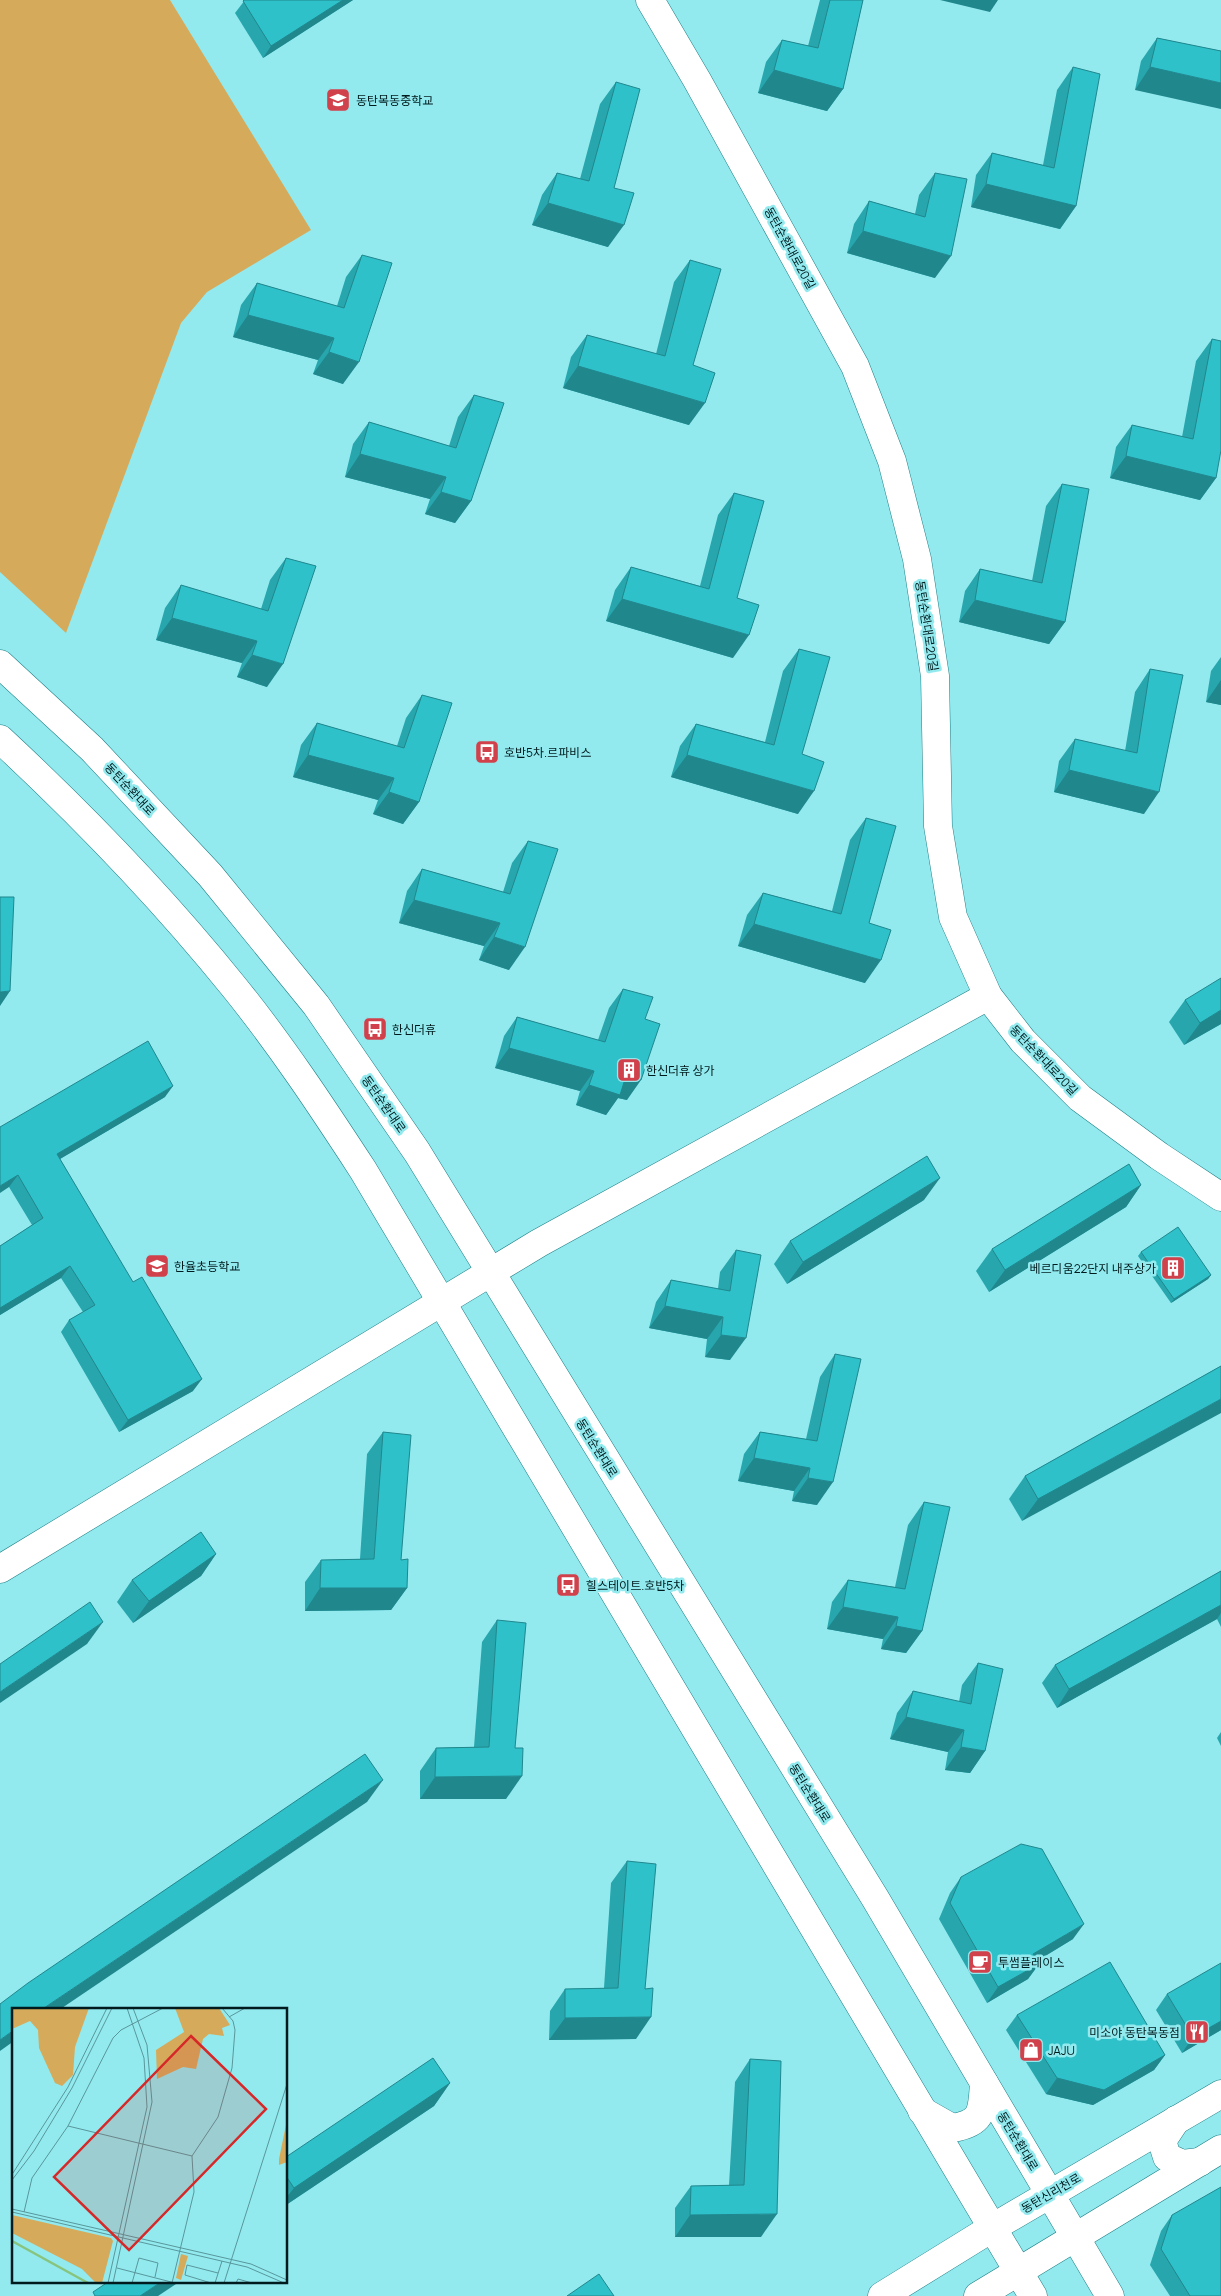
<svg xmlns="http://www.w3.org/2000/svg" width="1221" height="2296" font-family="Manrope,'Noto Sans KR',sans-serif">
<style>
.green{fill:#d6aa5b}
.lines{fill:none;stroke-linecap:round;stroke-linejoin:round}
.secondary-casing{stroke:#1d7f84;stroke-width:29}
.secondary{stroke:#fff;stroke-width:28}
.wall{fill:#28a6ad}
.shaded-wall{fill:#20878d}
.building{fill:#2ec1c9;stroke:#20878d}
.labels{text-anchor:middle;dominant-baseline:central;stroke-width:5;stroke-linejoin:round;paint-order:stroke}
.poi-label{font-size:12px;fill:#001b1d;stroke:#92eaef;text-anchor:start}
.street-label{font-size:12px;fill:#001b1d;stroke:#92eaef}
.inset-river{fill:none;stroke:#88c47d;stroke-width:2.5}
.inset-road{fill:none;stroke:#58979b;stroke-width:1}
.view{fill:#d62828;fill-opacity:0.15;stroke:#d62828;stroke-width:2.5}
.inset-edge{fill:none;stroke:#001b1d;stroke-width:2.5}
</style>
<rect width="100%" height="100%" fill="#92eaef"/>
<polygon class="green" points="0,0 170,0 311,230 207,292 181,323 66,633 0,572"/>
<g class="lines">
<defs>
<g id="secondary">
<polyline points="650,0 697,80 855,366 892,461 917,559 935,676 938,826 953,917 988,996 1023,1041 1080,1098 1159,1156 1221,1197"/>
<polyline points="0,664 92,749 210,875 316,1005 417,1152 875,1898 1110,2296"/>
<path d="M0,739c83,77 163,160 234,248 47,58 88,120 129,183l670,1126"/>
<polyline points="0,1569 539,1243 988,996"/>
<path d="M922,2111l30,17c31,-5 30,-16 32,-45"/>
<polyline points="1176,2120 1162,2141 1167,2157 1182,2164 1200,2162"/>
<polyline points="882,2296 992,2228 1221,2094"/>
<polyline points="978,2296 1221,2149"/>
</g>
</defs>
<use href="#secondary" class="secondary-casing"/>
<use href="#secondary" class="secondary"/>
</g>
<g class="wall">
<polygon points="245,0 353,0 263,58 235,13"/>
<polygon points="820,0 863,0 843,89 827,111 758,93 766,62 782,40 808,46"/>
<polygon points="1157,38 1221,51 1135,90 1141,61"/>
<polygon points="1073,67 1076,206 1060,229 971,207 976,175 992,153 1043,165 1057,90"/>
<polygon points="616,82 614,188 608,247 532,225 542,195 557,173 580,179 600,104"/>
<polygon points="935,173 935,278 847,253 854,224 869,201 915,214 919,195"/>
<polygon points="362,255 343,384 313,374 318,360 233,337 241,305 257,283 337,306 346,277"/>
<polygon points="690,260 693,365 689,425 563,388 571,357 587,335 656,354 674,282"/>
<polygon points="1212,339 1216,478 1200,500 1110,478 1116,447 1132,425 1182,437 1196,361"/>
<polygon points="474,395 471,501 455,523 425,514 430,499 345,477 353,444 369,422 449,446 458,417"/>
<polygon points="1062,484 1065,622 1049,644 959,622 965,591 980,569 1032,581 1046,506"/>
<polygon points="734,493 733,658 606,621 615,590 631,567 700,586 718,515"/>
<polygon points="286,558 267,687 237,677 242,663 156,640 165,608 181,585 261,609 270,580"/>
<polygon points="799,649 802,754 798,814 671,777 680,746 696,724 765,742 783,671"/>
<polygon points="1221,657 1221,705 1206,702 1211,671"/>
<polygon points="1150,669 1144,814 1054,792 1059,761 1075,739 1125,751 1135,692"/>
<polygon points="422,695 419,802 403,824 373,814 378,800 293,777 301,745 317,723 397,746 406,718"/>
<polygon points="866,818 869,923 865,983 738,946 747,915 763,893 832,911 850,840"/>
<polygon points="528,841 509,970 479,960 484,946 399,923 407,891 422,869 503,892 512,863"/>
<polygon points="623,989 627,1100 618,1098 606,1115 576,1105 580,1091 495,1068 504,1036 517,1017 598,1040 609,1008"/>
<polygon points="1185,1000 1221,1024 1184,1045 1169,1022"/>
<polygon points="165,1097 60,1159 193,1391 119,1432 61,1332 69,1320 83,1312 61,1278 0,1315 0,1246 32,1225 9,1187 0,1127"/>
<polygon points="1141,1185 1126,1207 989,1292 976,1271 992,1249"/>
<polygon points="924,1200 787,1284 774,1264 790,1241"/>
<polygon points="736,1250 730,1360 705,1357 707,1339 649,1328 656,1302 671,1280 718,1289 720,1272"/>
<polygon points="1141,1252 1211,1275 1208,1279 1171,1303 1138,1256"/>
<polygon points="835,1354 817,1505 792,1501 794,1491 738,1481 744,1454 760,1432 806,1439 820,1377"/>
<polygon points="1221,1366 1022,1521 1009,1499 1025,1476"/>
<polygon points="383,1432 401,1560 407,1588 391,1610 305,1611 305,1582 321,1560 360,1559 367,1454"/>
<polygon points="924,1502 922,1631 906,1653 881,1649 883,1639 827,1629 832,1602 848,1580 895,1587 908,1525"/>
<polygon points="216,1554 201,1576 133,1623 117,1602 132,1580"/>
<polygon points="1221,1571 1221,1627 1217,1619 1057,1708 1042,1683 1055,1665"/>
<polygon points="497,1620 515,1748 506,1799 420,1799 420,1771 436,1748 474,1747 482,1642"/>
<polygon points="978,1663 985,1751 970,1773 945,1770 948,1752 890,1739 897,1713 913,1691 959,1702 962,1685"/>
<polygon points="1221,1732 1221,1746 1217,1738"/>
<polygon points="627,1861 636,2039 549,2040 550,2011 565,1989 604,1988 611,1883"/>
<polygon points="961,1877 1073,1939 1037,1961 1039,1964 1028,1979 987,2003 939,1919 950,1893"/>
<polygon points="1167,1994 1221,2030 1182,2053 1156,2010"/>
<polygon points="1017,2015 1165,2055 1154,2070 1093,2105 1046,2094 1006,2030"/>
<polygon points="750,2059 761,2237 675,2237 675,2208 691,2186 729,2185 735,2082"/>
<polygon points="450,2083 434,2106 286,2205 286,2157"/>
<polygon points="1172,2215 1221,2296 1170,2296 1150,2265 1161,2231"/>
</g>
<g class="shaded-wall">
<polygon points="343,0 353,0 263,58 271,46"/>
<polygon points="940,0 998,0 990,12"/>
<polygon points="1150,67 1221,83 1221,109 1135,90"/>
<polygon points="774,70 843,89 827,111 758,93"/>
<polygon points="986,184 1076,206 1060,229 971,207"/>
<polygon points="548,203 624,225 608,247 532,225"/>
<polygon points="863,231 951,256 935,278 847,253"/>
<polygon points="248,315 334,338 318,360 233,337"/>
<polygon points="329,352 359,362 343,384 313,374"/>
<polygon points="578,366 705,403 689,425 563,388"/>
<polygon points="360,454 446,477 430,499 345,477"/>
<polygon points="1126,456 1216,478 1200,500 1110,478"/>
<polygon points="441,492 471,501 455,523 425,514"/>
<polygon points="622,599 749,635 733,658 606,621"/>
<polygon points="975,600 1065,622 1049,644 959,622"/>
<polygon points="172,618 257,641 242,663 156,640"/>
<polygon points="252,655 283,664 267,687 237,677"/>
<polygon points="1221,680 1221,705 1206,702"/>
<polygon points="308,755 394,778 378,800 293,777"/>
<polygon points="687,755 814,791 798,814 671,777"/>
<polygon points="1069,770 1159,792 1144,814 1054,792"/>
<polygon points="389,792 419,802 403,824 373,814"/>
<polygon points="414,900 500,923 484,946 399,923"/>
<polygon points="754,924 881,960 865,983 738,946"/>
<polygon points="494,937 525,947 509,970 479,960"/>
<polygon points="10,991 0,1006 0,992"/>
<polygon points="1221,1010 1221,1024 1184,1045 1200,1023"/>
<polygon points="509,1048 594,1071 580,1091 495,1068"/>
<polygon points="626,1076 641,1080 627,1100 618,1098 606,1115 576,1105 589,1085"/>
<polygon points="173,1086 165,1097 48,1166 57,1154"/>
<polygon points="18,1175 9,1187 0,1193 0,1186"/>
<polygon points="940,1178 924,1200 787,1284 803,1262"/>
<polygon points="1141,1185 1126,1207 989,1292 1005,1270"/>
<polygon points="70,1266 61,1278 0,1315 0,1308"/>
<polygon points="1211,1275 1208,1279 1171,1303 1174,1299"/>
<polygon points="665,1306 723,1317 707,1339 649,1328"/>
<polygon points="721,1335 746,1338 730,1360 705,1357"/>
<polygon points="202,1379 193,1391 119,1432 128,1420"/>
<polygon points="1221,1399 1221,1413 1022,1521 1038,1499"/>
<polygon points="754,1458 810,1468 794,1491 738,1481"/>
<polygon points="808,1478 833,1482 817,1505 792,1501"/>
<polygon points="216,1554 201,1576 133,1623 149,1601"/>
<polygon points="320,1588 407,1588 391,1610 305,1611"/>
<polygon points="1221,1605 1221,1613 1217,1619 1057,1708 1069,1689"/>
<polygon points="843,1607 898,1617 883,1639 827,1629"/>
<polygon points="103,1622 87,1644 0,1703 0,1692"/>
<polygon points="896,1626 922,1631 906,1653 881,1649"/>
<polygon points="906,1717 964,1730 948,1752 890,1739"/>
<polygon points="961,1747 985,1751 970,1773 945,1770"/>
<polygon points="522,1776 506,1799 420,1799 435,1777"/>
<polygon points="383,1780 367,1802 59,2010 41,2010"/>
<polygon points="1084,1924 1073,1939 1022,1970 1033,1954"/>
<polygon points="1039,1964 1028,1979 987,2003 998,1987"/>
<polygon points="651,2017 636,2039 549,2040 565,2018"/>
<polygon points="1221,2021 1221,2030 1182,2053 1193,2037"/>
<polygon points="14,2030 14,2041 0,2051 0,2040"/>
<polygon points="1165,2055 1154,2070 1093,2105 1046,2094 1057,2078"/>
<polygon points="450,2083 434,2106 286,2205 286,2198 294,2188"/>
<polygon points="777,2214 761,2237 675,2237 690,2215"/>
<polygon points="161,2282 179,2282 158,2296 140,2296"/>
</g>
<g class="building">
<polygon points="244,0 343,0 271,46 243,1"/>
<polygon points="830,0 863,0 843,89 774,70 782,40 818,48"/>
<polygon points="1157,38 1221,51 1221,83 1150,67"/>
<polygon points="1073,67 1100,74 1076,206 986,184 992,153 1054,168"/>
<polygon points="616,82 640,89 614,188 634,193 624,225 548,203 557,173 589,181"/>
<polygon points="935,173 967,179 951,256 863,231 869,201 925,217"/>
<polygon points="362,255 392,263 359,362 329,352 334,338 248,315 257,283 344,308"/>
<polygon points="690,260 721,269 693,365 715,373 705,403 578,366 587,335 665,356"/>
<polygon points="1212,339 1221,341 1221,450 1216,478 1126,456 1132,425 1193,439"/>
<polygon points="474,395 504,403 471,501 441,492 446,477 360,454 369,422 456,448"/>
<polygon points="1062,484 1089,489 1065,622 975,600 980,569 1042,583"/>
<polygon points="734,493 764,501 737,598 759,605 749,635 622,599 631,567 709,589"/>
<polygon points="286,558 316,566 283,664 252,655 257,641 172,618 181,585 268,611"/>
<polygon points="799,649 830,657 802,754 824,762 814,791 687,755 696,724 774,745"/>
<polygon points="1150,669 1183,675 1159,792 1069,770 1075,739 1137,753"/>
<polygon points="422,695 452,703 419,802 389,792 394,778 308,755 317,723 404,748"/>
<polygon points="866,818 896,826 869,923 891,930 881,960 754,924 763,893 841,914"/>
<polygon points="528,841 558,849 525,947 494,937 500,923 414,900 422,869 510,894"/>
<polygon points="0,897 14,897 10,991 0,992"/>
<polygon points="1221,978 1221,1010 1200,1023 1185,1000"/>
<polygon points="623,989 653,997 645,1019 660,1024 641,1080 626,1076 620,1095 589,1085 594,1071 509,1048 517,1017 605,1042"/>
<polygon points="148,1041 173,1086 57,1154 133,1282 142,1277 202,1379 128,1420 69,1320 95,1305 70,1266 0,1308 0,1246 43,1218 18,1175 0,1186 0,1127"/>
<polygon points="927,1156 940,1178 803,1262 790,1241"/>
<polygon points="1129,1164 1141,1185 1005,1270 992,1249"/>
<polygon points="1178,1227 1211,1275 1174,1299 1141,1252"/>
<polygon points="736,1250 761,1255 746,1338 721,1335 723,1317 665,1306 671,1280 730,1291"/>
<polygon points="835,1354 861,1359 833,1482 808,1478 810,1468 754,1458 760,1432 817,1441"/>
<polygon points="1221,1366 1221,1399 1038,1499 1025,1476"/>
<polygon points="383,1432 411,1435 401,1560 408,1559 407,1588 320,1588 321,1560 374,1559"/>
<polygon points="924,1502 950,1507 922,1631 896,1626 898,1617 843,1607 848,1580 905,1589"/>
<polygon points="201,1532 216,1554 149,1601 132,1580"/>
<polygon points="1221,1571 1221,1605 1069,1689 1055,1665"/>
<polygon points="90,1602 103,1622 0,1692 0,1664"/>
<polygon points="497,1620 526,1623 515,1748 523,1748 522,1776 435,1777 436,1748 489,1747"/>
<polygon points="978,1663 1003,1669 985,1751 961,1747 964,1730 906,1717 913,1691 971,1704"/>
<polygon points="365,1754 383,1780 41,2010 14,2010 14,2030 0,2040 0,2004 28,1983"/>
<polygon points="1021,1844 1042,1849 1084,1924 1033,1954 1039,1964 998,1987 950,1903 961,1877"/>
<polygon points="627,1861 656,1864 645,1989 653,1988 651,2017 565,2018 565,1989 618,1988"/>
<polygon points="1110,1962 1165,2055 1104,2090 1057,2078 1017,2015"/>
<polygon points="1221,1963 1221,2021 1193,2037 1167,1994"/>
<polygon points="433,2058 450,2083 294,2188 286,2176 286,2157"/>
<polygon points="750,2059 781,2061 777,2214 690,2215 691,2186 744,2185"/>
<polygon points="1221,2187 1221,2296 1190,2296 1161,2249 1172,2215"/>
<polygon points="599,2274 614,2296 567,2296"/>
<polygon points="108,2282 161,2282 140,2296 95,2296 93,2292"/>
</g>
<defs>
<symbol id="school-square" viewBox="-11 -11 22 22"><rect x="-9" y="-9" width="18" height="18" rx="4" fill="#d1414b" stroke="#92eaef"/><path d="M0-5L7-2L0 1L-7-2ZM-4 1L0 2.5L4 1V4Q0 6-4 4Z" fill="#fff"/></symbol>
<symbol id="bus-square" viewBox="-11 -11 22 22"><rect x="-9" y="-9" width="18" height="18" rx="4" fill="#d1414b" stroke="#92eaef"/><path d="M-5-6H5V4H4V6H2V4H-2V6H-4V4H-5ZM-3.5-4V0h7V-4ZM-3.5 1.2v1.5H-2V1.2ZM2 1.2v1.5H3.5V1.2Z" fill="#fff"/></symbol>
<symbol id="building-square" viewBox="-11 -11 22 22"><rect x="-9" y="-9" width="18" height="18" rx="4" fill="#d1414b" stroke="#92eaef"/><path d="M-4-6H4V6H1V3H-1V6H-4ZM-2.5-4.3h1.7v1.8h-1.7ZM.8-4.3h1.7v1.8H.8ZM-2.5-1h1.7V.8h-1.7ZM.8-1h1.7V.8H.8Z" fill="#fff"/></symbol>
<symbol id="cafe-square" viewBox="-11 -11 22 22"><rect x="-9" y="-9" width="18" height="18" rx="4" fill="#d1414b" stroke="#92eaef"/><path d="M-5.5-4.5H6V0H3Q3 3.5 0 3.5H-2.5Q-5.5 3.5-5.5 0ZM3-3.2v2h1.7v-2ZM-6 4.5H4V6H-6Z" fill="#fff"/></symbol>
<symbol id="restaurant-square" viewBox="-11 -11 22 22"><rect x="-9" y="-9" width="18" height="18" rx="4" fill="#d1414b" stroke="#92eaef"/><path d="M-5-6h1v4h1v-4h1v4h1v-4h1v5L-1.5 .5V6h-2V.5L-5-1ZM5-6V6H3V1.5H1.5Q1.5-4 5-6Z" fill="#fff"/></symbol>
<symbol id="shop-square" viewBox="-11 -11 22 22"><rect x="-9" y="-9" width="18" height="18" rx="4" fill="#d1414b" stroke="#92eaef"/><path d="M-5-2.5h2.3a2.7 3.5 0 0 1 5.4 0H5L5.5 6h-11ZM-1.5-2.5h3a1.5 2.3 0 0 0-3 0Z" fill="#fff"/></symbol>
</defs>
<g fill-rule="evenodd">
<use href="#school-square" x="324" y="86" width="28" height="28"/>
<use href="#bus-square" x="473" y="738" width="28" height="28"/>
<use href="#bus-square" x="361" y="1015" width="28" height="28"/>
<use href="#building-square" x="615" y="1056" width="28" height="28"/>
<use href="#school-square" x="143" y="1252" width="28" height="28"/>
<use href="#building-square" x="1159" y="1254" width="28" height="28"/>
<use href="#bus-square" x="554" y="1571" width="28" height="28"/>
<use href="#cafe-square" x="966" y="1948" width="28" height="28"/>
<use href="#restaurant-square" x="1183" y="2018" width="28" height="28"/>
<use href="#shop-square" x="1017" y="2036" width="28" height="28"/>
</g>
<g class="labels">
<g class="poi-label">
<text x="356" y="100">동탄목동중학교</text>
<text x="504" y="752">호반5차.르파비스</text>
<text x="392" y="1029">한신더휴</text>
<text x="646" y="1070">한신더휴 상가</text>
<text x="174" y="1266">한율초등학교</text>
<text x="1156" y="1268" text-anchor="end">베르디움22단지 내주상가</text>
<text x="586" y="1585">힐스테이트.호반5차</text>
<text x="998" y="1962">투썸플레이스</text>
<text x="1180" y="2032" text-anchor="end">미소야 동탄목동점</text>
<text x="1048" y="2050">JAJU</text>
</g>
<g class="street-label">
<text transform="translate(790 248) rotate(61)">동탄순환대로20길</text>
<text transform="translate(927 626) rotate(81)">동탄순환대로20길</text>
<text transform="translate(130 789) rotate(47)">동탄순환대로</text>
<text transform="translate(1044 1060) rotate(46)">동탄순환대로20길</text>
<text transform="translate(384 1104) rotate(55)">동탄순환대로</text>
<text transform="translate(597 1448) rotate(58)">동탄순환대로</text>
<text transform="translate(810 1793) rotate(58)">동탄순환대로</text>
<text transform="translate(1018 2141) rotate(59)">동탄순환대로</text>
<text transform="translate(1051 2193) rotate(-30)">동탄신리천로</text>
</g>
</g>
<g transform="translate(12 2008)">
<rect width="275" height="275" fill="#92eaef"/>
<path d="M0,0h77l-14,39 -2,28 -11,11 -7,-3 -16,-35 -1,-18 -8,-9 -18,8zM163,0h44l11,17 -8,3 2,8 -15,-2 -6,5 -7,30 -13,-2 -26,12 -1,-29 28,-18zM275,112v42l-8,3v-6zM0,207l99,23 2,3 -11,42h-6l-14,-14 -70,-36zM169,246l7,2 -7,24 -5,-2z" fill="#d6aa5b"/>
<path class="inset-river" d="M0,233l76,42"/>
<path class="inset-road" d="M217,9l16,-9M56,118l124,30M1,165l55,-86 39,-79M0,172l22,-29 38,-63 40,-80M0,201l239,55 36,16M0,204l235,55 37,16M12,204l8,-34 36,-52 45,-88 8,-8 42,-22M105,260l58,15M96,275l39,-176 -3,-49 -17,-50M101,275l39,-181 -5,-57 -14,-37M120,275l7,-25 19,5 -3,14M160,275l22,-91 -2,-36 26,-39 14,-49 3,-38 -2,-9 -11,-13M199,275l-26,-8 2,-10 31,8M203,275l7,-22M212,275l63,-199M224,275l2,-4 14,4"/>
<path class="view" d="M179,28l75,73 -137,141 -75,-73z"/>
<rect width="275" height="275" class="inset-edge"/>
</g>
</svg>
